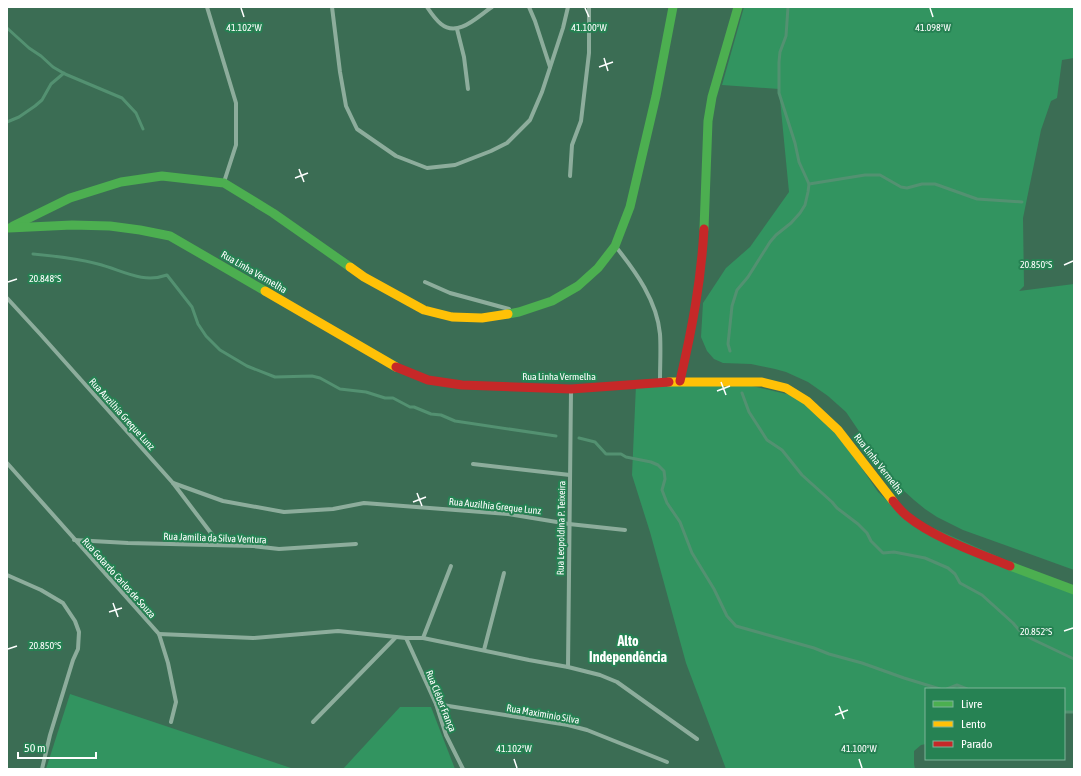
<svg xmlns="http://www.w3.org/2000/svg" width="1081" height="776" font-family="'Asap Condensed',sans-serif">
<style>
.green{fill:#329460}
.lines{fill:none;stroke-linecap:round;stroke-linejoin:round}
.stream{stroke:#539171;stroke-width:3}
.street{stroke:#8dad9c;stroke-width:4}
.fast{stroke:#4caf50;stroke-width:9}
.slow{stroke:#ffc107;stroke-width:9}
.jam{stroke:#c62828;stroke-width:9}
.ticks{fill:none;stroke:#fff;stroke-width:1.5}
.labels{text-anchor:middle;dominant-baseline:central;stroke-width:4;stroke-linejoin:round;paint-order:stroke}
.street-label{font-size:10px;fill:#fff;stroke:#268253}
.district-label{font-size:14px;font-weight:bold;fill:#fff;stroke:#268253}
.ticks-label{font-size:10px;text-anchor:middle;fill:#fff;stroke:#268253;stroke-width:4;stroke-linejoin:round;paint-order:stroke}
</style>
<rect width="100%" height="100%" fill="#3b6d54"/>
<g class="green">
<polygon points="744,7 1074,7 1074,58 1062,60 1057,98 1051,101 1041,130 1023,218 1024,286 1019,291 1074,284 1074,570 963,530 937,517 925,509 914,500 892,480 846,412 828,396 808,382 786,372 775,369 751,364 723,363 714,359 707,351 701,337 703,303 726,268 750,247 789,192 779,89 722,85"/>
<polygon points="739,383 795,396 838,433 878,492 901,514 1074,590 1074,711 1064,713 1064,689 926,689 926,744 921,745 914,751 914,764 915,769 726,769 686,663 650,532 632,475 636,385"/>
<polygon points="70,694 294,769 46,769"/>
<polygon points="400,707 431,707 455,769 343,769"/>
</g>
<g class="lines">
<g class="stream">
<polyline points="7,28 29,48 41,56 53,67 65,74 122,98 136,113 143,129"/>
<polyline points="7,122 19,117 35,106 42,100 51,84 64,73"/>
<polyline points="809,184 865,175 880,175 901,187 907,188 922,184 935,184 977,199 1022,202"/>
<path d="M33,254c22,2 43,4 65,10 24,6 44,20 69,11l25,32 6,17 8,12 14,14 27,16 28,11 37,-1 8,2 20,11 26,3 19,6h8l17,9h4l17,7 10,1 14,6 101,15"/>
<polyline points="730,351 728,344 732,306 737,290 748,277 770,242 776,235 791,223 800,213 805,205 808,192 809,184 799,162 795,143 779,93 779,62 780,52 786,36 788,7"/>
<polyline points="742,393 749,412 767,440 782,450 802,475 832,502 837,508 858,524 867,533 871,541 883,553 894,552 925,558 948,568 955,574 960,583 982,595 1013,623 1019,630 1032,639 1074,659"/>
<polyline points="579,438 595,442 606,454 621,454 626,457 651,462 658,465 664,471 665,479 662,490 667,503 680,522 692,553 714,589 727,616 736,626 814,648 829,654 862,663 904,678 940,689"/>
<polyline points="947,689 957,685 967,689"/>
<polyline points="1064,712 1074,712"/>
</g>
<g class="street">
<polyline points="207,7 236,103 236,145 224,182"/>
<polyline points="332,7 340,72 346,106 357,129 396,156 427,168 455,165 491,151 507,143 530,120 542,92 563,28 568,7"/>
<path d="M427,7c4,6 9,13 14,17 17,14 37,-8 51,-17"/>
<polyline points="529,7 535,21 550,67"/>
<polyline points="457,29 464,57 468,89"/>
<polyline points="570,176 572,145 581,121 589,53 589,7"/>
<path d="M616,247c20,25 41,54 44,87 1,15 0,31 0,46"/>
<polyline points="425,282 450,293 509,309"/>
<polyline points="7,298 41,335 173,483 220,545"/>
<polyline points="7,463 159,634 168,663 176,702 171,722"/>
<polyline points="473,464 570,475"/>
<polyline points="173,483 223,501 284,512 333,509 364,503 508,514 569,524 625,530"/>
<polyline points="74,540 128,543 253,546 279,549 356,544"/>
<polyline points="7,575 41,590 63,603 75,621 79,632 78,649 73,660 50,735 42,769"/>
<polyline points="159,634 253,638 338,631 406,638 423,638 529,660 568,667 600,675 617,682 697,739"/>
<polyline points="406,638 436,704 446,735 463,769"/>
<polyline points="423,638 451,566"/>
<polyline points="484,650 504,573"/>
<polyline points="568,667 571,391"/>
<polyline points="436,704 568,725 587,730 667,762"/>
<polyline points="313,722 396,637"/>
</g>
<g class="fast">
<polyline points="13,226 70,198 121,182 162,176 224,183 273,213 350,267"/>
<polyline points="9,228 72,225 110,226 140,230 170,236 265,291"/>
<polyline points="704,229 708,121 712,97 738,7"/>
<polyline points="508,314 519,312 552,301 578,286 598,268 615,246 630,207 656,96 673,7"/>
<polyline points="1010,566 1074,590"/>
</g>
<g class="slow">
<polyline points="350,267 364,277 424,310 452,317 482,318 508,314"/>
<polyline points="265,291 396,367"/>
<polyline points="669,382 762,382 786,388 807,401 838,430 893,501"/>
</g>
<g class="jam">
<polyline points="396,367 428,380 462,385 571,389 669,382"/>
<path d="M680,381c12,-52 21,-99 24,-152"/>
<path d="M893,501c4,5 9,11 14,15 27,22 71,37 103,50"/>
</g>
</g>
<path class="ticks" d="M241,8l3,9M585,8l4,9M930,8l3,9M604,58l4,13M599,67l14,-5M299,169l5,13M295,178l13,-5M1064,265l9,-4M8,282l9,-3M721,382l5,13M717,391l13,-5M417,493l5,13M413,502l13,-5M113,603l5,14M109,612l13,-4M1064,631l9,-3M8,649l9,-3M839,706l5,13M835,715l13,-5M514,759l3,9M859,759l3,9"/>
<g class="labels">
<g class="street-label">
<text transform="translate(254 272) rotate(30)">Rua Linha Vermelha</text>
<text x="559" y="376">Rua Linha Vermelha</text>
<text transform="translate(122 414) rotate(48)">Rua Auzilhia Greque Lunz</text>
<text transform="translate(879 464) rotate(52)">Rua Linha Vermelha</text>
<text transform="translate(495 506) rotate(6)">Rua Auzilhia Greque Lunz</text>
<text transform="translate(561 528) rotate(-89)">Rua Leopoldina P. Teixeira</text>
<text transform="translate(215 538) rotate(2)">Rua Jamilia da Silva Ventura</text>
<text transform="translate(119 578) rotate(48)">Rua Gotardo Carlos de Souza</text>
<text transform="translate(441 701) rotate(68)">Rua Cléber França</text>
<text transform="translate(543 714) rotate(10)">Rua Maximinio Silva</text>
</g>
<g class="district-label">
<text x="628" y="641">Alto<tspan x="628" dy="16">Independência</tspan></text>
</g>
</g>
<g class="ticks-label">
<text x="244" y="31">41.102°W</text>
<text x="589" y="31">41.100°W</text>
<text x="933" y="31">41.098°W</text>
<text x="1036" y="268">20.850°S</text>
<text x="45" y="282">20.848°S</text>
<text x="1036" y="635">20.852°S</text>
<text x="45" y="649">20.850°S</text>
<text x="514" y="752">41.102°W</text>
<text x="859" y="752">41.100°W</text>
</g>
<rect width="1081" height="776" fill="none" stroke="#ffffff" stroke-width="16"/>
<rect x="925" y="688" width="140" height="72" fill="#268253" stroke="#7db498"/>
<rect x="933" y="701" width="20" height="6" fill="#4caf50" stroke="#7db498"/>
<text x="961" y="708" font-size="12" fill="#ffffff">Livre</text>
<rect x="933" y="721" width="20" height="6" fill="#ffc107" stroke="#7db498"/>
<text x="961" y="728" font-size="12" fill="#ffffff">Lento</text>
<rect x="933" y="741" width="20" height="6" fill="#c62828" stroke="#7db498"/>
<text x="961" y="748" font-size="12" fill="#ffffff">Parado</text>
<path d="M18 752v6h78v-6" fill="none" stroke="#ffffff" stroke-width="2"/>
<text x="24" y="752" font-size="12" fill="#ffffff" stroke="#268253" stroke-width="3" paint-order="stroke">50 m</text>
</svg>
